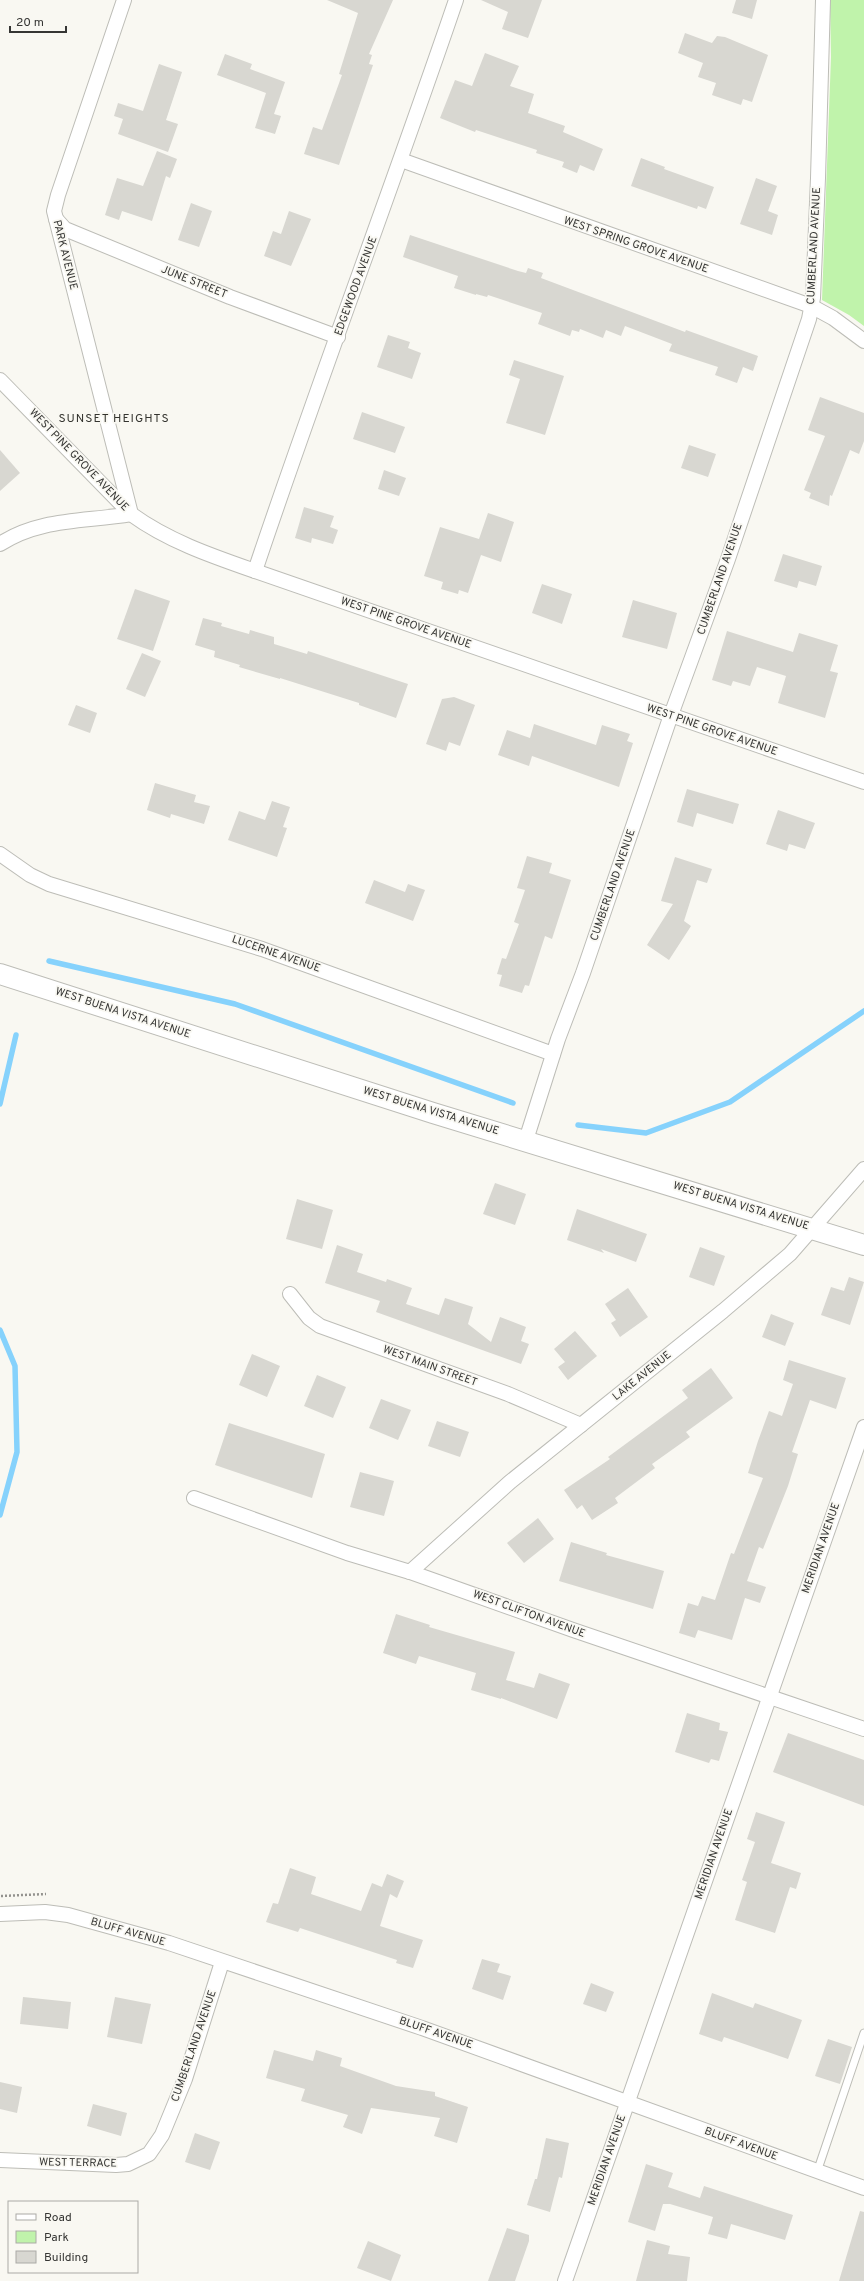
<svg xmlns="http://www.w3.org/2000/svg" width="864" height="2281" font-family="Overpass,sans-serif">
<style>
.green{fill:#c0f3ab}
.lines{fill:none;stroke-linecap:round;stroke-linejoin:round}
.stream{stroke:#86d2fc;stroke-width:5.5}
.building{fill:#d8d7d1}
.lane-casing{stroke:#bdbdb7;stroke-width:9}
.street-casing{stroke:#bdbdb7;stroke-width:16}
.secondary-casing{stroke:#bdbdb7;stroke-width:22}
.path{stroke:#93928e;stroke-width:2.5;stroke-dasharray:2 2;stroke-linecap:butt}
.lane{stroke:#fff;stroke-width:7}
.street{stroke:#fff;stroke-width:14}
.secondary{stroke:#fff;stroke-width:20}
.labels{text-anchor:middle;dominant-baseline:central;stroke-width:3.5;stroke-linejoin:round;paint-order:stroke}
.street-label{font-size:11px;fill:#363634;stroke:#f9f8f2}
.neighbourhood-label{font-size:12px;letter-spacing:1px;fill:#34342f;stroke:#f9f8f2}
</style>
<rect width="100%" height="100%" fill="#f9f8f2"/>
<polygon class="green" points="830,0 864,0 864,326 849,315 822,300 831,57"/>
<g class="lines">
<g class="stream">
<polyline points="49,961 235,1004 513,1103"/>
<polyline points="0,1104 16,1035"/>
<polyline points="578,1125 646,1133 730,1102 864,1011"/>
<polyline points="0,1330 15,1366 17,1452 0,1515"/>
</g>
</g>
<g class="building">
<polygon points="327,0 393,0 369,54 372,55 369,64 373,65 339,165 304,154 313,127 322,130 342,75 339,74 358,13"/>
<polygon points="481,0 542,0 528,38 502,29 508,12"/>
<polygon points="736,0 757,0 752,19 732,13"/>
<polygon points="685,33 712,43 717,36 725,37 768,55 752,102 743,99 741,105 712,95 716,83 698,77 703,63 678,53"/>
<polygon points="485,53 519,66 510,86 534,94 528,113 565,126 563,132 603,149 594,171 580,165 577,173 562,167 564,162 536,153 537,150 476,130 475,132 440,118 455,80 472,86"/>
<polygon points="225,54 252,64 250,69 285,82 274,114 281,116 275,134 255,128 266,93 217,75"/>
<polygon points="159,64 182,72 166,120 178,124 168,152 118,134 123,119 114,116 118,103 143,111"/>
<polygon points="157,151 177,159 170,178 166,176 152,221 122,211 119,220 105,215 117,178 143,186"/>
<polygon points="641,158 665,167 664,169 714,187 706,209 698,206 697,209 631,186"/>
<polygon points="756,178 777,186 768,211 778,215 772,235 740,224"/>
<polygon points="191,203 212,211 199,247 178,240"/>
<polygon points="289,211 311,219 291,266 264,256 273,231 281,234"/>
<polygon points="410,235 518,271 526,273 528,268 543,273 541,278 685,332 686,330 758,356 753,371 743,367 737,383 715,375 718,367 669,351 672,344 625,326 621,336 606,330 603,338 580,329 579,332 572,330 570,336 538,324 542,313 488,295 487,297 476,294 476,295 454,288 458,276 403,257"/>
<polygon points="388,335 410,342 408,348 421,353 412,379 377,367"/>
<polygon points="514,360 564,376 545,435 506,423 520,379 509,375"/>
<polygon points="820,397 864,413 864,441 859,454 850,450 832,496 830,495 829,506 809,498 811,493 804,490 825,436 808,430"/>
<polygon points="362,412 405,427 395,453 353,439"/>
<polygon points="689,445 716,454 708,477 681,468"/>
<polygon points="0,450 20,473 0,491"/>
<polygon points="384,470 406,478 399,496 378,489"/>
<polygon points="304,507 334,516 330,527 338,530 333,544 312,538 311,543 295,538"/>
<polygon points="488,513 514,522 501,562 481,555 468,593 459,590 458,594 441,589 443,582 424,576 440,527 479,539"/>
<polygon points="783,554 822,566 816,586 799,581 797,588 774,581"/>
<polygon points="542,584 572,594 562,624 532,613"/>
<polygon points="135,589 170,601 153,651 117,639"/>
<polygon points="633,600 677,613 667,649 622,637"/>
<polygon points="203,618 222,623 221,626 249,634 250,630 274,637 274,644 307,654 308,651 408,684 396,718 359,705 359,703 280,678 280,679 239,667 240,665 214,657 215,651 195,645"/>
<polygon points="727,631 793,652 799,633 838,645 830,671 838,673 825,718 778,703 786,676 757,667 750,686 733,681 731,686 712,680"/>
<polygon points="142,653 161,661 145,697 126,689"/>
<polygon points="454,697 475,705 460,746 449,742 446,751 426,744 442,699"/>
<polygon points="76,705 97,713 90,733 68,725"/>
<polygon points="534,724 596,745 602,725 630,734 627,741 633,743 619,787 532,756 529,766 498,755 507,730 530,738"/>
<polygon points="155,783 196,795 194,802 210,806 204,824 171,814 170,818 147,810"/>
<polygon points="687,789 739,804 733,824 697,813 693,827 677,822"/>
<polygon points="272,801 290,807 283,827 287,828 277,857 228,840 239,811 265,820"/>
<polygon points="778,810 815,823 805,849 789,844 787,851 766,844"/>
<polygon points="527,856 552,863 549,873 571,880 552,939 545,936 529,986 525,985 522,993 499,986 502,975 497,974 502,958 506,959 519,924 514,922 525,890 517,888"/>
<polygon points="675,857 712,869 707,883 697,880 684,921 691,926 669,960 647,945 673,904 661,901"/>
<polygon points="374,880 405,892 408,884 425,890 413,921 365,903"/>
<polygon points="495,1183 526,1194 515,1225 483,1214"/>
<polygon points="297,1199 333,1210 322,1249 286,1239"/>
<polygon points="577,1209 647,1234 636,1262 601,1249 604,1253 567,1240"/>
<polygon points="337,1245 363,1254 357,1272 386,1282 387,1279 412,1288 406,1304 439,1315 445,1298 473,1307 468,1324 491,1342 500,1317 526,1327 521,1341 529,1344 521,1364 376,1312 380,1301 325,1283"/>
<polygon points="700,1247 725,1256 714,1286 689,1277"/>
<polygon points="849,1277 864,1282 850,1325 821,1315 831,1287 844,1291"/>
<polygon points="628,1288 648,1317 620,1337 611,1323 616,1320 605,1304"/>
<polygon points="771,1314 794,1323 785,1346 762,1337"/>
<polygon points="575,1331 597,1356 568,1380 558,1367 565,1362 554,1349"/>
<polygon points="252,1354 280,1366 267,1397 239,1385"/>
<polygon points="789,1360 846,1378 836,1409 810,1400 792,1452 798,1454 788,1486 763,1549 759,1547 747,1581 766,1587 760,1603 745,1598 732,1640 698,1630 695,1638 679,1633 688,1603 698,1606 702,1596 715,1600 731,1553 734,1554 763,1478 748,1473 758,1441 769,1411 782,1416 793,1384 783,1380"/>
<polygon points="711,1368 733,1398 686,1432 690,1437 652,1464 655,1468 615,1498 618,1503 592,1520 582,1505 577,1509 564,1490 610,1459 608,1457 688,1398 682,1390"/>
<polygon points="317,1375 346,1387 333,1418 304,1406"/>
<polygon points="381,1399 411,1410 398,1440 369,1428"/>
<polygon points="437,1421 469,1432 460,1457 428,1446"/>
<polygon points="229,1423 325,1454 312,1498 215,1465"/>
<polygon points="360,1472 394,1481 384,1516 350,1507"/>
<polygon points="538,1518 554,1539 524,1563 507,1543"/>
<polygon points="571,1542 607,1553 606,1555 664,1571 653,1609 559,1581"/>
<polygon points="396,1614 430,1625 429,1627 515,1652 506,1680 534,1688 539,1673 570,1684 557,1719 501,1698 501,1699 471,1690 476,1673 419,1656 416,1664 383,1653"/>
<polygon points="687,1713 720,1723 719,1730 728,1732 719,1761 711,1759 709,1763 675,1752"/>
<polygon points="788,1733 864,1760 864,1806 773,1772"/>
<polygon points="756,1812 785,1822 771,1863 801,1873 796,1889 790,1887 775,1933 735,1920 747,1882 742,1880 755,1842 747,1839"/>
<polygon points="290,1868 316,1877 311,1894 361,1911 372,1883 382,1887 387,1874 404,1881 397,1898 390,1894 380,1926 423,1940 413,1968 396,1963 397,1960 300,1928 298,1932 266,1922 273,1903 278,1904"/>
<polygon points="482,1959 500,1964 497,1972 511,1976 503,2000 472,1989"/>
<polygon points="591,1983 614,1992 606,2012 583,2004"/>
<polygon points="712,1993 753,2008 755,2003 802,2020 788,2059 724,2037 722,2042 699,2034"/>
<polygon points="23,1997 71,2002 68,2029 20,2024"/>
<polygon points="115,1997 151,2004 142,2044 107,2037"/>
<polygon points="828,2039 852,2047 840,2084 815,2076"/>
<polygon points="274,2050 313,2061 316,2050 342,2058 340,2066 396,2086 435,2092 435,2096 468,2107 457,2143 434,2136 440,2118 371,2108 362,2134 343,2127 348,2115 301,2101 305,2089 266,2078"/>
<polygon points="0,2082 22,2087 17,2113 0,2109"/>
<polygon points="93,2104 127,2113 121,2136 87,2126"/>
<polygon points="195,2133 220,2142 210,2170 185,2162"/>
<polygon points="546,2138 569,2143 562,2178 559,2177 550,2212 527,2205 535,2179 537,2179"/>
<polygon points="646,2164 673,2173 668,2187 700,2198 704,2186 793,2215 785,2240 731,2224 727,2239 708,2234 713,2217 670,2204 663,2204 655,2231 628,2222"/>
<polygon points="860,2211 864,2212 864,2281 839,2281"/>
<polygon points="507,2228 529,2235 529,2241 515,2281 488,2281"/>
<polygon points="647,2240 670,2246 668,2254 690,2257 687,2281 636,2281"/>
<polygon points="368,2241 401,2255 391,2281 357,2268"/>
</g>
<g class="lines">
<defs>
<polyline id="lane" points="817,2172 864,2033"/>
<g id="street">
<polyline points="401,160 811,306 833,318 864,341"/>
<polyline points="56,219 65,229 230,297 338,337"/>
<path d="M0,380l131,134c37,27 81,42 124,57l609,211"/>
<path d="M0,544c40,-26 85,-22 131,-30l-77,-303 4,-16 66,-195"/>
<path d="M255,571c64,-191 136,-380 201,-571"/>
<polyline points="0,854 30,875 49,884 262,949 553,1054"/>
<polyline points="526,1140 558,1039 583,973 671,715 728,559 809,319 813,298 818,178 823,0"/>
<polyline points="290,1294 309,1318 320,1326 508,1394 581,1425"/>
<polyline points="194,1498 347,1553 410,1572 573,1630 864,1729"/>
<polyline points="410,1572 510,1482 723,1311 790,1254 864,1169"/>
<polyline points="0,1914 45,1912 68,1915 169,1943 422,2028 864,2188"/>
<polyline points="0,2160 116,2165 128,2164 149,2154 162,2135 185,2079 222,1962"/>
<polyline points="565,2281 864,1427"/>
</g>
<polyline id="secondary" points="0,974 433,1113 864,1245"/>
</defs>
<use href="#lane" class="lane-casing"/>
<use href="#street" class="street-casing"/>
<use href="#secondary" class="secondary-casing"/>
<polyline class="path" points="1,1896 46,1894"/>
<use href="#lane" class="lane"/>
<use href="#street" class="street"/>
<use href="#secondary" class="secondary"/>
</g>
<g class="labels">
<g class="street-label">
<text transform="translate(636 245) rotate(19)">WEST SPRING GROVE AVENUE</text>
<text transform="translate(814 246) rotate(-87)">CUMBERLAND AVENUE</text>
<text transform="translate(65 255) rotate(76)">PARK AVENUE</text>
<text transform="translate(194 282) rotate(22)">JUNE STREET</text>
<text transform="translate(356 286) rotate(-70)">EDGEWOOD AVENUE</text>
<text transform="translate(79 460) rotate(46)">WEST PINE GROVE AVENUE</text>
<text transform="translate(720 579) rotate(-71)">CUMBERLAND AVENUE</text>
<text transform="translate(406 623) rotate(19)">WEST PINE GROVE AVENUE</text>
<text transform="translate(712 730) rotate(19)">WEST PINE GROVE AVENUE</text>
<text transform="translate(613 885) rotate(-71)">CUMBERLAND AVENUE</text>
<text transform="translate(276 954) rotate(19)">LUCERNE AVENUE</text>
<text transform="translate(123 1013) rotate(18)">WEST BUENA VISTA AVENUE</text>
<text transform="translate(431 1111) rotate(17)">WEST BUENA VISTA AVENUE</text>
<text transform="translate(741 1206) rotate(17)">WEST BUENA VISTA AVENUE</text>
<text transform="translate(430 1366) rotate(20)">WEST MAIN STREET</text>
<text transform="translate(642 1376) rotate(-39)">LAKE AVENUE</text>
<text transform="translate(821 1548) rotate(-71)">MERIDIAN AVENUE</text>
<text transform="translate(529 1614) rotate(20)">WEST CLIFTON AVENUE</text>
<text transform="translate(714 1854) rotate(-71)">MERIDIAN AVENUE</text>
<text transform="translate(128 1932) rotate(16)">BLUFF AVENUE</text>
<text transform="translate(436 2033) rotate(19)">BLUFF AVENUE</text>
<text transform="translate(194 2046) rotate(-71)">CUMBERLAND AVENUE</text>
<text transform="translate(741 2144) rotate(20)">BLUFF AVENUE</text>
<text transform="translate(607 2160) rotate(-71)">MERIDIAN AVENUE</text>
<text transform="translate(78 2163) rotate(1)">WEST TERRACE</text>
</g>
<g class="neighbourhood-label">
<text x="114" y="419">SUNSET HEIGHTS</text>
</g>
</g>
<rect x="8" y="2201" width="130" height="72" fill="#f9f8f2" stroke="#abaaa6"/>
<rect x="16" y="2214" width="20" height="6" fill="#ffffff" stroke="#abaaa6"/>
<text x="44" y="2221" font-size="12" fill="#363634">Road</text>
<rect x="16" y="2231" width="20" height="12" fill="#c0f3ab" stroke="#abaaa6"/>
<text x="44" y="2241" font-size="12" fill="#363634">Park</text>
<rect x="16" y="2251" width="20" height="12" fill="#d8d7d1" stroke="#abaaa6"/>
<text x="44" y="2261" font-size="12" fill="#363634">Building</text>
<path d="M10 26v6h56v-6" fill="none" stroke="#363634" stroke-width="2"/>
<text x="16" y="26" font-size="12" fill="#363634" stroke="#f9f8f2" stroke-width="3" paint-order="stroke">20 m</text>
</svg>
